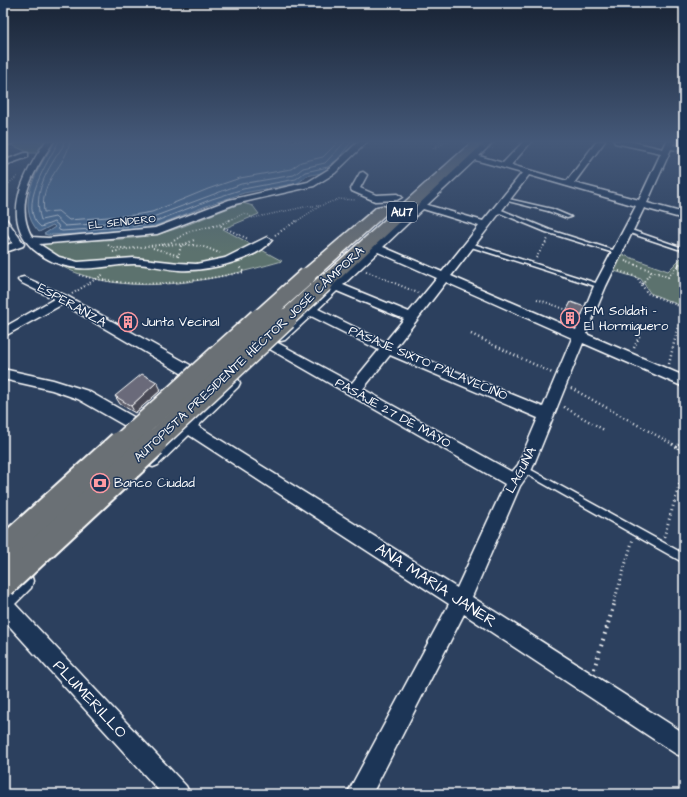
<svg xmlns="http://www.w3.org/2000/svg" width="687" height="797" font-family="'Architects Daughter',sans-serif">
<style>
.green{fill:#5b726e;stroke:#adb8b6}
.water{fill:#4a6b90;stroke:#92a6bc}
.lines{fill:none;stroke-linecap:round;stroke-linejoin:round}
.shore{stroke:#b7c4d3;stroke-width:1}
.lane-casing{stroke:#fff;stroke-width:3}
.street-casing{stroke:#fff;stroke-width:3}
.highway-casing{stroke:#fff;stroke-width:3}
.path-far4{stroke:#fff;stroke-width:1.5;stroke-dasharray:0.5 2;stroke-linecap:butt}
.path-far3{stroke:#fff;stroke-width:2;stroke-dasharray:1 2.5;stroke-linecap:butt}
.path-far2{stroke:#fff;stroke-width:2.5;stroke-dasharray:1 3;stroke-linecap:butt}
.path-far1{stroke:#fff;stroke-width:3;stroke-dasharray:1 3.5;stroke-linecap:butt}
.path{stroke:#fff;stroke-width:4;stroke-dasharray:1.5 4.5;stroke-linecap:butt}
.lane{fill:#1d3557;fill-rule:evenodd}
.street{fill:#1d3557;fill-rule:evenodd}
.highway{fill:#6a7074;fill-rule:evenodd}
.highway-bridge-far2-casing{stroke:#fff;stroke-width:20;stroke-linecap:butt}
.highway-bridge-far1-casing{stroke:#fff;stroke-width:24;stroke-linecap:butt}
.highway-bridge-casing{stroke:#fff;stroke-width:30;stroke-linecap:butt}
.path-bridge{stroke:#fff;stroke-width:1.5;stroke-dasharray:0.5 2;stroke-linecap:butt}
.highway-bridge-far2{stroke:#6a7074;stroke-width:17}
.highway-bridge-far1{stroke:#6a7074;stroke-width:21}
.highway-bridge{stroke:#6a7074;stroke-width:26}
.wall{fill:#5b5b69;stroke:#fff}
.shaded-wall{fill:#4a4a55;stroke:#fff}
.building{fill:#6a6a7a;stroke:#fff}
.labels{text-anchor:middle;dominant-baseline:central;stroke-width:3;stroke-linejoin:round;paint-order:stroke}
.far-street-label{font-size:11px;fill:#fff;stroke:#1d3557}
.shield{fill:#1d3557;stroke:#bbc2cd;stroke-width:1}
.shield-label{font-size:12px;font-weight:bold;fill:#fff}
.street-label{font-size:13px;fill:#fff;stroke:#1d3557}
.poi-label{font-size:13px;fill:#fff;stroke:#1d3557;text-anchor:start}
.near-street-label{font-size:16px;fill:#fff;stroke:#1d3557}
</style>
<rect width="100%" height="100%" fill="#2c405e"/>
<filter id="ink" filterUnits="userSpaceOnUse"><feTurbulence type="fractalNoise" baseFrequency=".025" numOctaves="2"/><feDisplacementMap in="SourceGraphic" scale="8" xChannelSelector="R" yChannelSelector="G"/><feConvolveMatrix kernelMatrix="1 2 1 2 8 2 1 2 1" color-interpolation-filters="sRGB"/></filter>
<g filter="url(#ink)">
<g class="green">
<polygon points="18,141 44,141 36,153 30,153 9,144"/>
<path d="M243,203l10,3 6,8 -36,15 59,32c-76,22 -181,45 -247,-13l1,-4c37,-5 75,-2 112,-8 32,-5 64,-23 95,-33z"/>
<polygon points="618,253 668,271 681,258 684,258 684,307 650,293 641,279 611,270"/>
</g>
<path class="water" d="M56,141h301l-9,13 -18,17 -23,5 -9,7 -54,10 -30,10 -59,23 -19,3 -54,5 -34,1 -4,-1 11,-7 -2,-2 -14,7c-26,-27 0,-66 17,-91z"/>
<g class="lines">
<g class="shore">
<path d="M59,141c-10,19 -43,67 -18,86l13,-5 4,3 1,5 3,1 74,-5 18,-4 58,-23 31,-10 53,-10 9,-7 23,-5 10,-8 14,-18"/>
<path d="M64,141l-1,5c-15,23 -31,46 -22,74l14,-3 10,9 70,-5 18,-4 88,-33 53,-9 9,-7 22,-5 21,-22"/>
<path d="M70,141c-3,25 -31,38 -26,71l14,-1 11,9 65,-5 18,-3 56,-23 32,-11 51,-9 10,-7 22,-5 16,-16"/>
</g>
<defs>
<g id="lane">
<polygon points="504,198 552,209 571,217 567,218 548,211 504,200"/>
<polygon points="495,209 499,209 550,230 619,252 616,254 614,253 546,232 495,211"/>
<polygon points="627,230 631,230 683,248 682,249 678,249 627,232"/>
<polygon points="470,243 602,285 603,286 600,288 598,287 468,246 468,244"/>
<polygon points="524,466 684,554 684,563 521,471 520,469 521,467"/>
</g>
<g id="street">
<polygon points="6,141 17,141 3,147 3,142"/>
<path d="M46,141h8c-20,29 -41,62 -22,96l16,1 107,-10 74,-28 79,-18 21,-13 30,-28h9l-33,32 -21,13 -79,18 -78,30 -118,10 20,13 19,5 56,-4 45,5 17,1 29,-6 42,-21 5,3c-16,21 -68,32 -93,30 -15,-1 -30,-6 -45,-6 -19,0 -38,6 -57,4 -17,-2 -31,-8 -44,-19 -33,-32 -9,-76 13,-108z"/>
<path d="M485,141h9l-15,15 24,7 21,-22h8l-21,24 56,16 30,-40h8l-31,42 65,17 22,-47 -46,-10 -1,-2h15l34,8 4,-8h8l-2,4 11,2v4l-13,-2 -24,54 37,10v6l-40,-11 -38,78 -20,48 98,42v11l-101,-44 -51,126 -12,17 -48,111 212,136v24l-8,-3 -212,-140 -92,180h-25l102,-190 -260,-169 -31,30 -5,2 -5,-2 -3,-5 3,-5 80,-76 5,-1 5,1 2,4 -2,4 -40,39 259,162 48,-104 -237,-136 -2,-3 2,-3 4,-2 4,2 76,41 27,-33 -68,-34 -26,24 -4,1 -4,-1 -2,-3 30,-30zM475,160l47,13 -39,48 -56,-16zM529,175l107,31 -42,80 -18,44 -125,-54zM423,209l56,17 -37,46 -59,-25zM378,252l59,26 -28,34 -66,-27zM446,282l126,56 -29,69 -147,-60zM337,291l67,28 -19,23 -67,-33zM390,355l148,63 -20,47 -6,7 -149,-83z"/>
<polygon points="25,153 28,153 28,157 3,166 3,161"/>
<polygon points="363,172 367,175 360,188 376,195 397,194 402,197 397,200 375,201 352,191 351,189 360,173"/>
<polygon points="3,218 6,219 24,244 23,246 3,253 3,246 13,243 3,228"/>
<polygon points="24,277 67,296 208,375 210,379 208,383 203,384 198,383 63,304 3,337 3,328 54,299 20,282 18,280 20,278"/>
<polygon points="3,369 53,380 88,391 151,427 153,431 151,435 146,437 141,435 78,399 52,390 3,379"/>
<polygon points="24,572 31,574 33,581 31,588 15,604 186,786 190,794 162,794 3,619 3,589 17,574"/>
</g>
<g id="highway">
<polygon points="473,141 486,141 331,287 325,289 319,287 316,283 319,279"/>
<polygon points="382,206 387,207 389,210 387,213 313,280 307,281 301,280 298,276 301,272 377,207"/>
</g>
</defs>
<use href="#lane" class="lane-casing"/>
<use href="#street" class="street-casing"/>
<use href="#highway" class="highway-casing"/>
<g class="path-far4">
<polyline points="433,148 435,149 447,141"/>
<polyline points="433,148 442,141"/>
<polyline points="3,188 18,176"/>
<polyline points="228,221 245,213 253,218 309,206 320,206"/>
<polyline points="297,221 320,206 339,199 356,200"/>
</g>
<g class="path-far3">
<polyline points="230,220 219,225 248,239"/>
<polyline points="275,235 298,220"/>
<polyline points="108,245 113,248 127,248"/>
<polyline points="161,245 170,243 190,231 219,225"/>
<polyline points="153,248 179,256"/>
<path d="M113,252c28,-6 58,-10 86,-6 8,1 14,5 21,7"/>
<polyline points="178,257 181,246 194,240"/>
<polyline points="536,258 548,239"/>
<polyline points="625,261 668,277 684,259"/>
<polyline points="678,265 684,267"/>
<polyline points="366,271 418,293"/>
<polyline points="619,271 637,277 647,293 684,308"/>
<path d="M79,275c57,15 108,8 165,-3l-6,-6"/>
<polyline points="642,284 652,271"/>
<polyline points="72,294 104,274"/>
<polyline points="537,299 570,311"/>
</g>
<g class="path-far2">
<polyline points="471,334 552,373"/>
<polyline points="634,348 642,330"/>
<polyline points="669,364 679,322"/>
<polyline points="571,388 674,445"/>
<polyline points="564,407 604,430"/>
<polyline points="679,445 684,429"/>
</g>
<g class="path-far1">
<polyline points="672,444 684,452"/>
<polyline points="678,449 679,444"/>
<polyline points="664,537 684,469"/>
<polyline points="614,602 633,539"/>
</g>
<polyline class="path" points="594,669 615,601"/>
<use href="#lane" class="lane"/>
<use href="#street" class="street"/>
<use href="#highway" class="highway"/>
<defs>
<g id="highway-bridge-far2">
<polyline points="258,320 307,276"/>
<polyline points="285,320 325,283"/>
</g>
<g id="highway-bridge-far1">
<polyline points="120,445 259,319"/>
<polyline points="151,445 286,319"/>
</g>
<g id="highway-bridge">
<polyline points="3,551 121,444"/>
<polyline points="3,584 153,444"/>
</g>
</defs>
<use href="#highway-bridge-far2" class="highway-bridge-far2-casing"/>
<use href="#highway-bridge-far1" class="highway-bridge-far1-casing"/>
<use href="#highway-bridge" class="highway-bridge-casing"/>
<polyline class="path-bridge" points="463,141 494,149"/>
<use href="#highway-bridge-far2" class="highway-bridge-far2"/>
<use href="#highway-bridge-far1" class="highway-bridge-far1"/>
<use href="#highway-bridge" class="highway-bridge"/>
</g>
<g class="wall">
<polygon points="678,141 684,141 684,146 677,144"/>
<polygon points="571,302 582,314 578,322 567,324 561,321"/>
<polygon points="161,390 135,413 120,404 115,396"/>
</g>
<g class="shaded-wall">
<polygon points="582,314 578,322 567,324 572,316"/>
<polygon points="157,382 161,390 135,413 131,406"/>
</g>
<g class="building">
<polygon points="571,302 585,307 582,314 572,316 565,313"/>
<polygon points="142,374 157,382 131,406 115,396"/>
</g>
</g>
<linearGradient id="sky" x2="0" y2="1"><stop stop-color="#182334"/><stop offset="0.56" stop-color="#455979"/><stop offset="1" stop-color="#455979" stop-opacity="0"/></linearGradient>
<rect width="687" height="253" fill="url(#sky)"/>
<defs>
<symbol id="building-ring" viewBox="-11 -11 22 22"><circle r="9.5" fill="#1d3557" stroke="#ff9aa2" stroke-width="1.5"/><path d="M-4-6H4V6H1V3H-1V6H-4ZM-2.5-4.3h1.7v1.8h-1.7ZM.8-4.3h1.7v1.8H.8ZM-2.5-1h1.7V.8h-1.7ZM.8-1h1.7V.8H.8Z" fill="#ff9aa2"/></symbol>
<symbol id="bank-ring" viewBox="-11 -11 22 22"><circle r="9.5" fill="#1d3557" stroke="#ff9aa2" stroke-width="1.5"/><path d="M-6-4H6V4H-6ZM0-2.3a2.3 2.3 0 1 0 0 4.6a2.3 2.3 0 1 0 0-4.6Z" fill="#ff9aa2"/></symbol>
</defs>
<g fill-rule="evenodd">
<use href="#building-ring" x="559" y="307" width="22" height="22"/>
<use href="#building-ring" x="117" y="311" width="22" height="22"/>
<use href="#bank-ring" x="89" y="472" width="22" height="22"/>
</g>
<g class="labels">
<g class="far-street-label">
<text transform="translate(122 222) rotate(-6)">EL SENDERO</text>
</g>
<rect class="shield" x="387" y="202" width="30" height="20" rx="3"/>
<g class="shield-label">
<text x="402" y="212">AU7</text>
</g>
<g class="street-label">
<text transform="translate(72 305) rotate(29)">ESPERANZA</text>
<text transform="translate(249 354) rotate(-43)">AUTOPISTA PRESIDENTE HÉCTOR JOSÉ CÁMPORA</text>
<text transform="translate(428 363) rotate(23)">PASAJE SIXTO PALAVECINO</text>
<text transform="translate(393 413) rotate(29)">PASAJE 27 DE MAYO</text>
<text transform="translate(521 470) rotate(-62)">LAGUNA</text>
</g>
<g class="poi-label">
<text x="584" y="311">FM Soldati -<tspan x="584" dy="15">El Hormiguero</tspan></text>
<text x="142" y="322">Junta Vecinal</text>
<text x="114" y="483">Banco Ciudad</text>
</g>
<g class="near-street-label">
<text transform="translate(436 585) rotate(33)">ANA MARÍA JANER</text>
<text transform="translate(90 699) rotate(47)">PLUMERILLO</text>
</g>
</g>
<rect width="687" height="797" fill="none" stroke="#1d3557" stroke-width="16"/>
<rect x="8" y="8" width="671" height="781" fill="none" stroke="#fff" stroke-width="1.5" filter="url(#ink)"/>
</svg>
